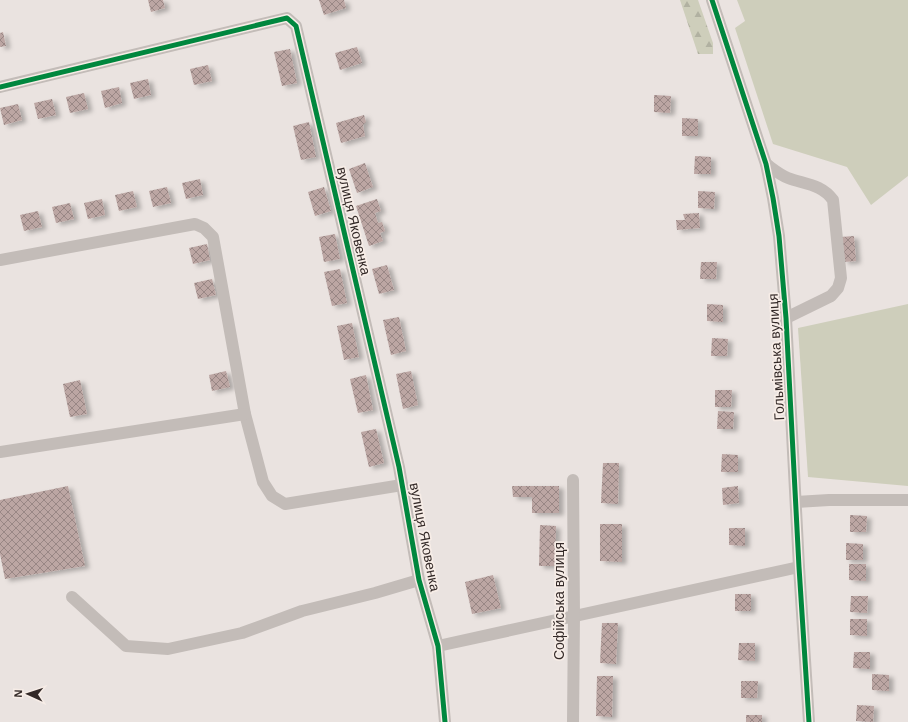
<svg xmlns="http://www.w3.org/2000/svg" width="908" height="722" font-family="Arial,sans-serif">
<style>
.green{fill:#cecebb}
.forest{fill:url(#forest-firs)}
.building{fill:url(#building-cross-hatch);filter:url(#shadow)}
.lines{fill:none;stroke-linecap:round;stroke-linejoin:round}
.minor{stroke:#c3bcb8;stroke-width:12}
.cycleway-casing{stroke:#f7ede7;stroke-width:8}
.cycleway{stroke:#00873e;stroke-width:5}
.labels{text-anchor:middle;dominant-baseline:central;stroke-width:3.5;stroke-linejoin:round;paint-order:stroke}
.street-label{font-size:14px;fill:#332927;stroke:#f7ede7}
</style>
<defs>
<pattern id="forest-firs" width="22" height="20" patternUnits="userSpaceOnUse"><rect width="22" height="20" fill="#cecebb"/><path d="M5 1l3.5 6h-7zM16 11l3.5 6h-7z" fill="#b1b1a1"/></pattern>
<pattern id="building-cross-hatch" width="8" height="8" patternUnits="userSpaceOnUse"><rect width="8" height="8" fill="#bca6a3"/><path d="M0 0l8 8M0 8l8-8" fill="none" stroke="#998785"/></pattern>
<filter id="shadow"><feDropShadow dx="4.5" dy="2.5" stdDeviation="2" flood-color="#0004"/></filter>
</defs>
<rect width="100%" height="100%" fill="#eae3e0"/>
<g class="green">
<polygon points="737,0 908,0 908,176 871,205 847,167 773,144 735,28 745,21"/>
<polygon points="908,304 908,486 808,477 798,328"/>
</g>
<polygon class="forest" points="680,0 698,0 713,43 713,54 698,54"/>
<g class="building">
<polygon points="148,0 163,0 165,8 151,12"/>
<polygon points="319,0 344,0 346,8 324,15"/>
<polygon points="3,32 6,46 0,47 0,33"/>
<polygon points="357,47 362,63 340,70 335,53"/>
<polygon points="290,49 297,83 282,86 274,52"/>
<polygon points="208,65 212,81 194,85 190,69"/>
<polygon points="148,79 151,95 134,99 130,83"/>
<polygon points="119,87 122,103 105,108 101,91"/>
<polygon points="84,93 88,109 70,113 66,97"/>
<polygon points="654,95 671,96 670,113 654,112"/>
<polygon points="52,99 56,115 38,119 34,103"/>
<polygon points="18,104 22,120 4,125 0,108"/>
<polygon points="364,115 366,122 363,125 365,136 341,143 336,123"/>
<polygon points="682,118 698,119 698,136 682,136"/>
<polygon points="309,122 316,157 301,160 293,126"/>
<polygon points="695,156 711,157 711,174 694,174"/>
<polygon points="365,163 373,187 357,193 349,169"/>
<polygon points="200,179 203,195 186,199 182,183"/>
<polygon points="167,187 171,203 153,207 149,191"/>
<polygon points="324,187 331,211 315,216 308,192"/>
<polygon points="133,191 137,207 119,211 115,195"/>
<polygon points="698,191 715,192 714,209 698,208"/>
<polygon points="102,199 105,215 88,219 84,203"/>
<polygon points="377,199 381,211 375,213 378,223 382,222 385,231 380,233 383,241 369,246 356,206"/>
<polygon points="70,203 74,219 56,223 52,207"/>
<polygon points="38,211 42,227 24,231 20,215"/>
<polygon points="699,213 700,228 677,230 676,220 685,220 683,214"/>
<polygon points="335,234 340,259 324,262 319,237"/>
<polygon points="854,236 856,261 844,262 841,237"/>
<polygon points="207,244 210,260 193,264 189,248"/>
<polygon points="701,262 717,262 716,279 700,279"/>
<polygon points="387,265 394,290 379,294 372,269"/>
<polygon points="340,269 347,303 332,306 324,272"/>
<polygon points="212,279 216,295 198,299 194,283"/>
<polygon points="707,304 723,305 723,322 707,321"/>
<polygon points="399,317 406,351 391,355 383,320"/>
<polygon points="352,323 359,357 344,360 337,326"/>
<polygon points="712,338 728,339 727,356 711,356"/>
<polygon points="226,371 230,387 212,391 209,375"/>
<polygon points="411,371 418,405 403,409 396,374"/>
<polygon points="366,375 373,410 358,413 350,379"/>
<polygon points="80,380 87,414 70,417 63,384"/>
<polygon points="715,390 732,390 731,407 715,407"/>
<polygon points="718,411 734,412 733,429 717,429"/>
<polygon points="376,429 384,463 369,467 361,432"/>
<polygon points="722,454 738,455 738,472 721,472"/>
<polygon points="603,463 619,463 618,504 601,503"/>
<polygon points="68,486 85,566 5,579 0,554 0,500"/>
<polygon points="512,486 559,486 559,513 532,513 532,497 513,497"/>
<polygon points="738,486 739,503 723,505 722,488"/>
<polygon points="850,515 867,516 866,532 850,532"/>
<polygon points="600,524 622,524 622,562 600,561"/>
<polygon points="540,525 556,526 555,566 539,566"/>
<polygon points="729,528 745,528 745,546 729,545"/>
<polygon points="846,543 863,544 863,560 846,560"/>
<polygon points="849,564 866,564 866,581 849,580"/>
<polygon points="493,575 501,608 472,614 465,582"/>
<rect x="735" y="594" width="16" height="17"/>
<polygon points="851,596 868,596 867,613 850,612"/>
<polygon points="850,619 867,619 867,636 850,635"/>
<polygon points="602,623 618,623 616,664 600,663"/>
<polygon points="739,643 755,643 755,661 738,660"/>
<polygon points="854,652 870,652 870,669 853,668"/>
<polygon points="872,674 889,675 889,691 872,690"/>
<polygon points="597,676 613,676 612,717 596,716"/>
<polygon points="741,681 758,681 757,698 741,698"/>
<polygon points="857,705 874,706 873,722 856,721"/>
<rect x="746" y="715" width="16" height="7"/>
</g>
<g class="lines">
<g class="minor">
<polyline points="712,0 766,164 773,198 779,236 786,318 799,567 809,722"/>
<polyline points="0,87 287,18 296,26 399,467 419,580 438,646 445,722"/>
<path d="M766,164c7,5 14,11 22,14 16,6 34,6 45,22l8,78 -3,10 -7,8 -45,22"/>
<polyline points="0,260 195,224 204,228 213,237 245,414 263,482 272,496 285,504 402,485"/>
<polyline points="0,452 245,414"/>
<polyline points="796,502 829,500 908,500"/>
<polyline points="72,597 126,646 168,649 242,633 302,611 375,593 419,580"/>
<polyline points="438,646 799,567"/>
<polyline points="573,722 574,615 573,480"/>
</g>
<defs>
<g id="cycleway">
<polyline points="712,0 766,164 773,198 779,236 786,318 799,567 809,722"/>
<polyline points="0,87 287,18 296,26 399,467 419,580 438,646 445,722"/>
</g>
</defs>
<use href="#cycleway" class="cycleway-casing"/>
<use href="#cycleway" class="cycleway"/>
</g>
<g class="labels">
<g class="street-label">
<text transform="translate(354 221) rotate(77)">вулиця Яковенка</text>
<text transform="translate(776 357) rotate(-93)">Гольмівська вулиця</text>
<text transform="translate(425 537) rotate(79)">вулиця Яковенка</text>
<text transform="translate(559 601) rotate(-90)">Софійська вулиця</text>
</g>
</g>
<g transform="translate(28 694) rotate(273)" stroke="#f7ede7" stroke-width="3" paint-order="stroke">
<path d="M0-3L7 15L0 10L-7 15Z" fill="#332927"/>
<text y="-6" font-size="11" font-weight="bold" text-anchor="middle" fill="#332927">N</text>
</g>
</svg>
